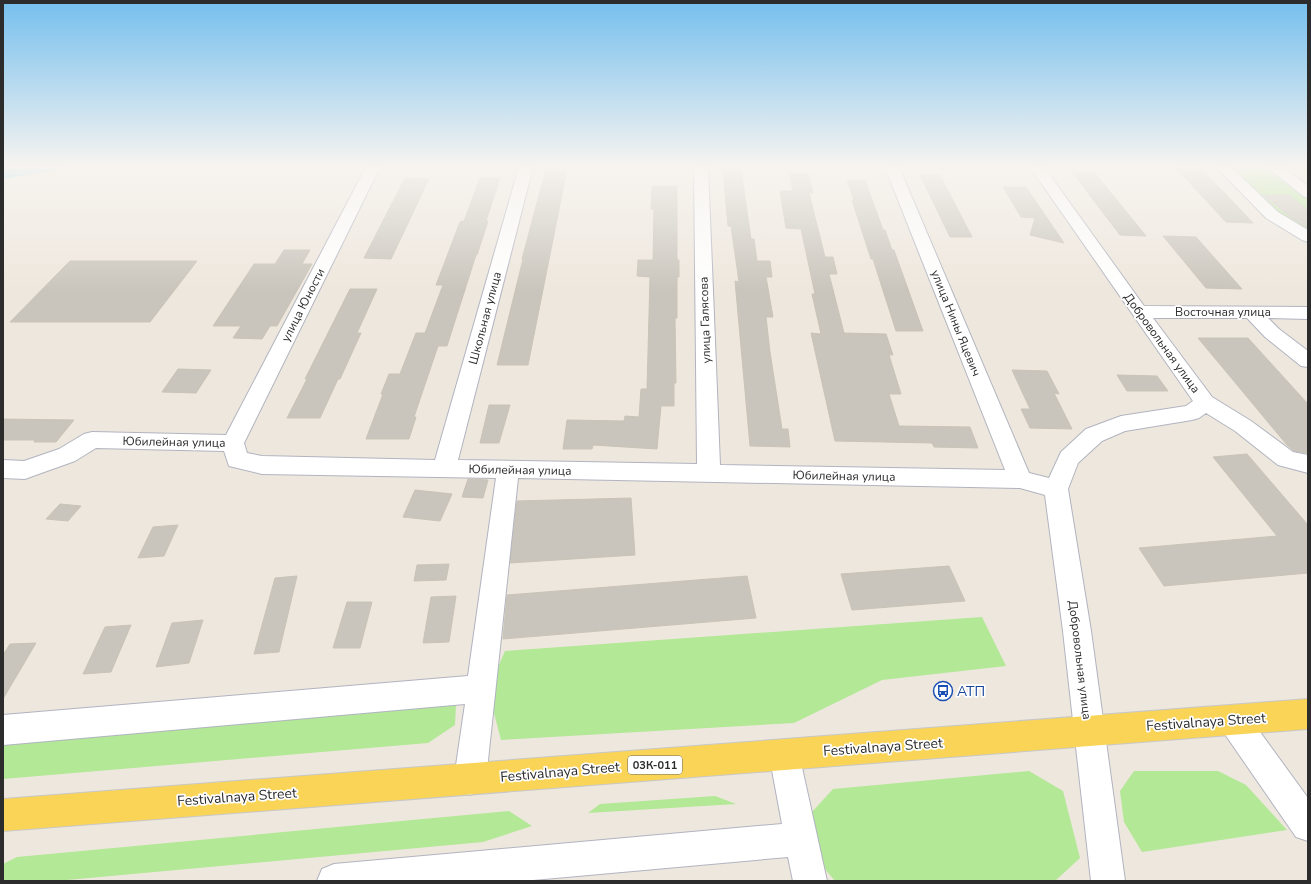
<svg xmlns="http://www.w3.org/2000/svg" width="1311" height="884" font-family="'Nunito Sans',sans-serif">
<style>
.green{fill:#b2e896}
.water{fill:#6ad0f6}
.building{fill:#c9c5bc;stroke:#cac3b6}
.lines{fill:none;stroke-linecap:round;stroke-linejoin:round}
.minor-casing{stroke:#b1b4c0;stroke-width:2}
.major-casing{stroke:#c8c8c8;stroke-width:2}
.minor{fill:#fff;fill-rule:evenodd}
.major{fill:#f9d457;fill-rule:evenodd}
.labels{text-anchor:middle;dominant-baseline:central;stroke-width:3.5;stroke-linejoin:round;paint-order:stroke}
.shield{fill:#fff;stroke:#6b6b6b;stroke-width:1}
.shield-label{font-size:11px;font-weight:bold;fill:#2c2c2c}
.street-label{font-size:12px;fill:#2c2c2c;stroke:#fff}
.near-transit-label{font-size:14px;fill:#164399;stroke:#fff;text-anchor:start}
.near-street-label{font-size:14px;fill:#2c2c2c;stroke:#fff}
</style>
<rect width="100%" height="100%" fill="#eee7dd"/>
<g class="green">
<polygon points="1230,167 1268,167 1308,198 1308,235 1282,219"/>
<polygon points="982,617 1006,666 882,680 794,723 501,740 488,690 505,651"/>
<polygon points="456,703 455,725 428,743 3,779 3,741"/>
<polygon points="1029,771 1063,791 1080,858 1055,881 835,881 825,869 811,813 833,789"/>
<polygon points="1134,771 1218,771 1246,785 1287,830 1142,852 1124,822 1120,791"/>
<polygon points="715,796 736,804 588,813 600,804"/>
<polygon points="509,811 532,826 483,842 56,881 3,881 3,864 17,857"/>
</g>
<polygon class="water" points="3,167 72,167 3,179"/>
<g class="building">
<polygon points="1175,167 1200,167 1253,223 1226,222"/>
<polygon points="546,169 567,169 528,365 497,365 523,259 522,259"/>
<polygon points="723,169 741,169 751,239 754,239 757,261 770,261 772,277 766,277 773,317 766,317 770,352 782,429 788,429 790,447 750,446 735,281 739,282 731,226 728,226"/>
<polygon points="1072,172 1094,172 1146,236 1120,235"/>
<polygon points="789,173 808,173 813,193 809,193 825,257 833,257 837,274 829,274 844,333 886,334 893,355 889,355 901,394 889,394 899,426 970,427 978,448 934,447 932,443 835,441 811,333 821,334 812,294 815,294 801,229 786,228 780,191 793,191"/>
<polygon points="920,175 940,175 972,237 950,237"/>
<polygon points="405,178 429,179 391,259 364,258"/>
<polygon points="480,178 500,178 486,221 488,221 477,255 476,255 447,346 438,346 414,417 416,417 409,439 366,439 383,394 381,394 389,374 400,374 416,333 425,333 443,285 436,285 460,222 464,221"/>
<polygon points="847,180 865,180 883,230 885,230 892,250 894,250 923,331 896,331 873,259 871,259 852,200 854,200"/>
<polygon points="652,186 677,186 677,260 679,260 679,277 677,277 677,318 675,318 676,383 674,383 674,406 661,406 657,449 593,445 592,449 563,449 567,420 624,421 625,416 639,417 641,389 647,389 650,277 637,276 638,260 653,260 654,209 651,209"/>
<polygon points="1003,187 1026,187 1064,243 1030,235 1035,218 1021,217"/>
<polygon points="1263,195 1289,195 1308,210 1308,228 1290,217"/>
<polygon points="1163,236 1196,237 1242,289 1206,288"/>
<polygon points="284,250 310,250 302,264 312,264 277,326 270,326 262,339 233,338 241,326 213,326 254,264 275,264"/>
<polygon points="70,261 197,261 150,322 10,322"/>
<polygon points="350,289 377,289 357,333 361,333 340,379 338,379 320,418 287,418 307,379 305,379"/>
<polygon points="1198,338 1248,338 1308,404 1308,453 1294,451 1287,445"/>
<polygon points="178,369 211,370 196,393 162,392"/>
<polygon points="1012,370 1047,371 1059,394 1054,393 1072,429 1030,428 1021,409 1030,409"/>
<polygon points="1117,375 1157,376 1168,391 1127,391"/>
<polygon points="489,405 510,405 499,443 480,443"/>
<polygon points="3,419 74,420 56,442 34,442 35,440 3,440"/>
<polygon points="1247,454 1308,525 1308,573 1164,586 1139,548 1277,536 1213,457"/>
<polygon points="468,479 488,480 483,498 462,497"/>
<polygon points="415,490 452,494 440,521 403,517"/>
<polygon points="631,498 635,555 510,563 517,501"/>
<polygon points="60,504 81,506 68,521 46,519"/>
<polygon points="178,525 164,556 138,558 153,527"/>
<polygon points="449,564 446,580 414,581 417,565"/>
<polygon points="949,566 965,601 852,610 841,574"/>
<polygon points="297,576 279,652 254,654 275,578"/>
<polygon points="747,576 756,618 503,639 507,595"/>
<polygon points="456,596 449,642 423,643 431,597"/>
<polygon points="347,602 372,602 360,648 333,648"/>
<polygon points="203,620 189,663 156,667 172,623"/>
<polygon points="131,625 111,672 83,674 105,627"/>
<polygon points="36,643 3,699 3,655 10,644"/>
</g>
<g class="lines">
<defs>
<g id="minor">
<polygon points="366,167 380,167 244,443 247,453 262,456 435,460 519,167 533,167 458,460 697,464 694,167 708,167 720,465 1005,470 885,167 899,167 1029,473 1049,478 1061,452 1086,429 1121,416 1186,406 1193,401 1030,167 1044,167 1144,306 1308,307 1308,319 1268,318 1279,329 1308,351 1308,367 1301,366 1265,337 1247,318 1153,318 1212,397 1251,421 1293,452 1308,455 1308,473 1278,465 1235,431 1206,413 1199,418 1192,420 1125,431 1102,441 1078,463 1068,489 1091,631 1125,881 1091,881 1063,631 1045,495 1020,488 518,478 486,779 481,790 470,795 459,790 454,779 465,704 3,745 3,715 468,676 496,478 262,474 229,466 224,451 96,448 75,461 33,476 25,479 3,478 3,460 24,461 59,449 84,434 92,432 226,435"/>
<polygon points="1216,167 1231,167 1278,212 1308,230 1308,242 1302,240 1266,218"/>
<polygon points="1267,167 1283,167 1308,186 1308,198 1303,196"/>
<polygon points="1233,705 1244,710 1308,798 1308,841 1296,837 1222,730 1218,720 1222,710"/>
<polygon points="784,739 795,743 799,754 827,881 793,881 788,857 522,881 317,881 322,869 334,864 782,824 769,754 773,743"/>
</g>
<polygon id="major" points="1308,699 1308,729 3,831 3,799"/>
</defs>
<use href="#minor" class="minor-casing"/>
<use href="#major" class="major-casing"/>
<use href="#minor" class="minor"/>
<use href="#major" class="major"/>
</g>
<linearGradient id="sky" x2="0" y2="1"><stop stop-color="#75bfee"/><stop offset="0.57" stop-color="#f7f4f0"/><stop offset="1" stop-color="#f7f4f0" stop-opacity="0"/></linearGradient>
<rect width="1311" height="291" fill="url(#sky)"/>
<defs>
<symbol id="bus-ring" viewBox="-11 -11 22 22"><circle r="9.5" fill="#fff" stroke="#1a4fb4" stroke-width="1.5"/><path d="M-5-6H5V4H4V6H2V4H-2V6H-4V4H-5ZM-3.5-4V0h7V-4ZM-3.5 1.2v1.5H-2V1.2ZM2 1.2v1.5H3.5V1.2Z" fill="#1a4fb4"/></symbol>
</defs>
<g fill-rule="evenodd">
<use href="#bus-ring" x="932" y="680" width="22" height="22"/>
</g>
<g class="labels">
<rect class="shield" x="628" y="756" width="54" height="18" rx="3"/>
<g class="shield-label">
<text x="655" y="765">03К-011</text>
</g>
<g class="street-label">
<text transform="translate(303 305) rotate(-63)">улица Юности</text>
<text x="1223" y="312">Восточная улица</text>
<text transform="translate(485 318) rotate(-75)">Школьная улица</text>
<text transform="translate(705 320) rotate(-92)">улица Галясова</text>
<text transform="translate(956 323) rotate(68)">улица Нины Яцевич</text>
<text transform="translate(1162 343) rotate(54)">Добровольная улица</text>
<text transform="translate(174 442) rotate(1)">Юбилейная улица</text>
<text transform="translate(520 470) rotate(1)">Юбилейная улица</text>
<text transform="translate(844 476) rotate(1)">Юбилейная улица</text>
<text transform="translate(1080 660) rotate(83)">Добровольная улица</text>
</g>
<g class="near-transit-label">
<text x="957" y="691">АТП</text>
</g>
<g class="near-street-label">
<text transform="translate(1206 722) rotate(-4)">Festivalnaya Street</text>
<text transform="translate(883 747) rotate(-4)">Festivalnaya Street</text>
<text transform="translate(560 772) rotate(-5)">Festivalnaya Street</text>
<text transform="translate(237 797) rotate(-4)">Festivalnaya Street</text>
</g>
</g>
<rect width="1311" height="884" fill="none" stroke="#2c2c2c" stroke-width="8"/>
</svg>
